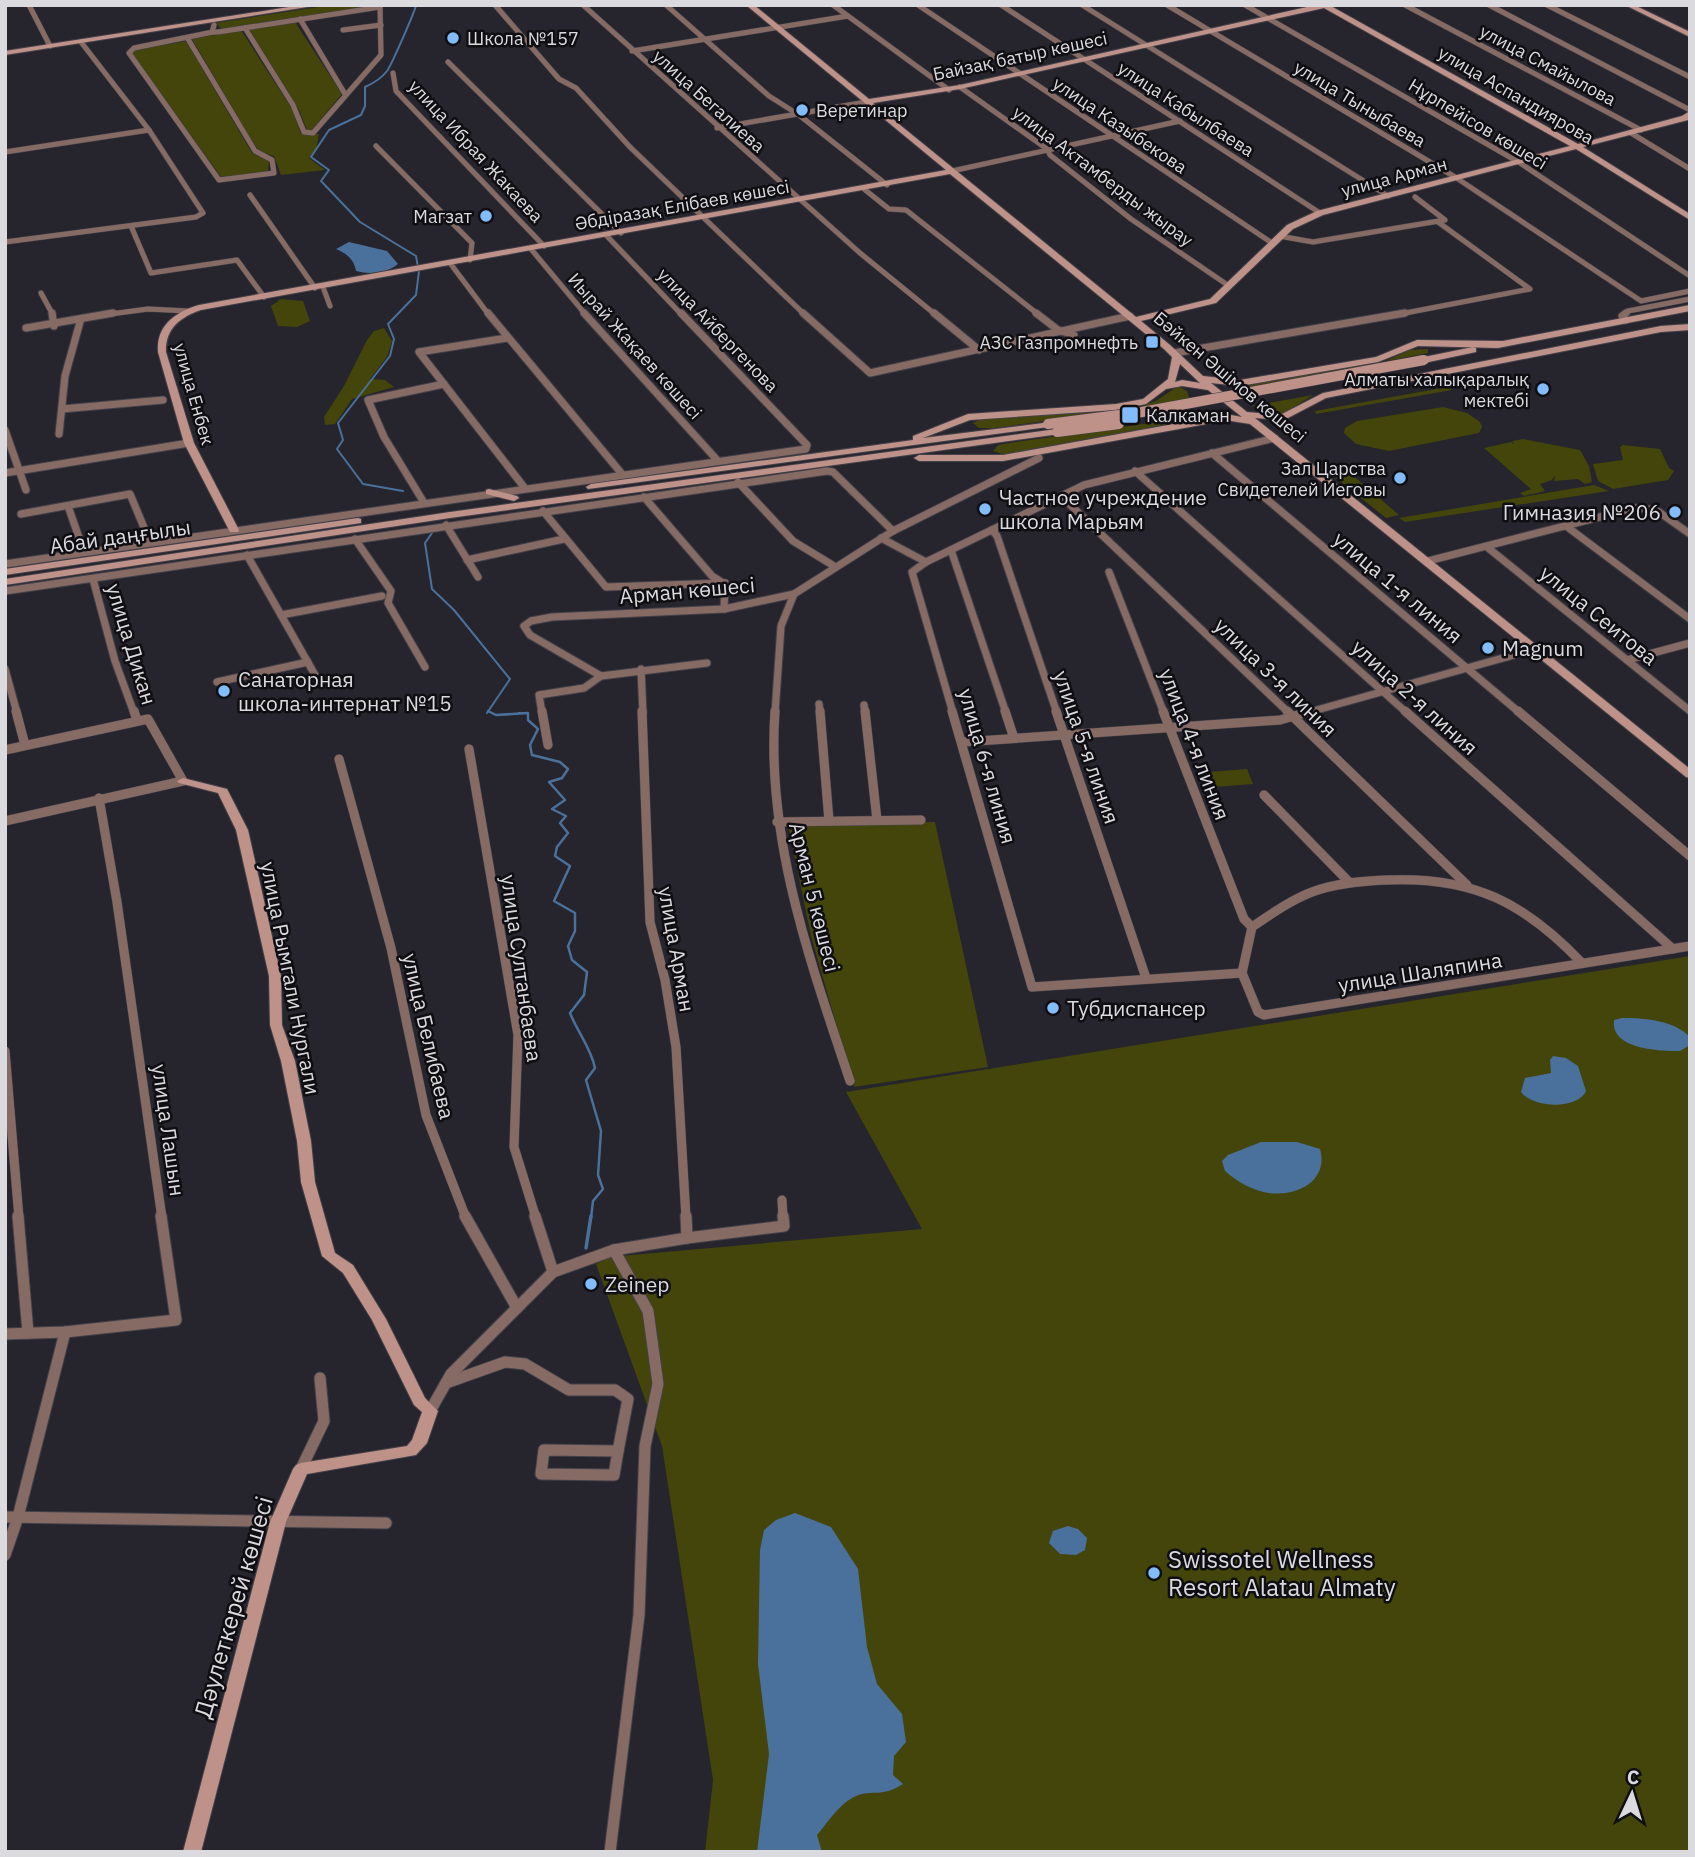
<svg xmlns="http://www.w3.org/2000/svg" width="1695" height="1857" font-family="'IBM Plex Sans',sans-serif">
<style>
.green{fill:#44450b}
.water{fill:#49719c}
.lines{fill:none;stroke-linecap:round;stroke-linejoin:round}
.stream-far2{stroke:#49719c;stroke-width:2}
.stream-far1{stroke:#49719c;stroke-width:2.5}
.stream{stroke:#49719c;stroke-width:3.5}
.street-far3-casing{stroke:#434149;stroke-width:6}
.street-far2-casing{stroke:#434149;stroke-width:9}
.street-far1-casing{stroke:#434149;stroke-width:10}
.street-casing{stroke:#434149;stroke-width:13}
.secondary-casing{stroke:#434149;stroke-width:2}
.street-far3{stroke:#866b65;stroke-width:5}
.street-far2{stroke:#866b65;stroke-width:7}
.street-far1{stroke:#866b65;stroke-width:9}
.street{stroke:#866b65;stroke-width:11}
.secondary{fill:#be9289;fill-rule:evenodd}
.secondary-bridge-casing{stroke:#434149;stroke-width:11;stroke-linecap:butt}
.secondary-bridge{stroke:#be9289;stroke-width:10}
.poi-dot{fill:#82bcfa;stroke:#0f0e12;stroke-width:2.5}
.labels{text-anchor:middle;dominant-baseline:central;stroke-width:5;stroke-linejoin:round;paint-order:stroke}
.far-poi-label{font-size:18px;fill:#dbdadf;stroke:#0f0e12;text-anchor:end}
.far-street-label{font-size:18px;fill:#dbdadf;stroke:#0f0e12}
.poi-label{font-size:21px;fill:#dbdadf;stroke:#0f0e12;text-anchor:start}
.street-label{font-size:21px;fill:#dbdadf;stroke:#0f0e12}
.near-poi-label{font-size:24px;fill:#dbdadf;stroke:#0f0e12;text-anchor:start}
.near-street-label{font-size:24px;fill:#dbdadf;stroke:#0f0e12}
</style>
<rect width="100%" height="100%" fill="#26242c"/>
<g class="green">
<polygon points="331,5 376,5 222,30 216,23"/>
<polygon points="295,22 342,94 311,131 307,130 299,110 249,29"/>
<polygon points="241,30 292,109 301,134 319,134 316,150 309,158 325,170 281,175 274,156 260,152 252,141 192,39"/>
<polygon points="186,41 252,153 269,161 268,172 221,177 132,53 135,50"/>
<polygon points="281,299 303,301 310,321 297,327 278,326 271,306"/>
<polygon points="384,328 392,341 387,357 370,379 385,380 394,387 352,399 335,424 325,425 324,417 344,386 367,340 374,331"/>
<polygon points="1428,349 1428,353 1232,391 1243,385 1386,361 1409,350"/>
<polygon points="1178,386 1187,391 1190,400 995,428 979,428 973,423 982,419 1140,406 1156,401"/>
<polygon points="1447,387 1452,390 1316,414 1315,411"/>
<polygon points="1313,395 1281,415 1251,406"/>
<polygon points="1443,407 1467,413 1480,422 1482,427 1479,433 1389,451 1356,444 1344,433 1345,428 1357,421"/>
<polygon points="1214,414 1216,417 1206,419 1005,455 993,451 998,445 1016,442"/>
<polygon points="1523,439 1580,450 1589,466 1592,482 1585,484 1578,479 1554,481 1555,475 1552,480 1540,484 1545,491 1524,496 1520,493 1531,489 1484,448 1511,442 1514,444 1512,441"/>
<polygon points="1623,445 1660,449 1669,468 1674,471 1668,480 1613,489 1598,481 1593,464 1623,460 1620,447"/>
<polygon points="1351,470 1350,473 1399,515 1386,518 1331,474"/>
<polygon points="1594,485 1609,491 1405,522 1399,518"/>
<polygon points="1247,769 1253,784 1202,788 1196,773"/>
<polygon points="935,822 988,1067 854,1087 811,936 788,825"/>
<polygon points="1690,956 1690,1852 705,1852 713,1780 662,1446 596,1264 609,1257 922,1229 846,1092"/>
</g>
<g class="water">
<path d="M349,242l38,9 11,13c-11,9 -28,11 -42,7 -2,-12 -9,-17 -20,-22z"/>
<path d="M1622,1018c23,0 51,2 68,19v8l-10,6c-19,0 -70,-1 -66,-31z"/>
<path d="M1553,1056l13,2 12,8 8,25c-8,19 -54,17 -65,1l4,-14 26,-5 -1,-13z"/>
<path d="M1261,1142h36l23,7c9,32 -23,48 -51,44 -15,-2 -32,-11 -44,-22l-3,-10 6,-6z"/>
<path d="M795,1513l36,14 27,42 9,78 10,37 25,30 4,28 -12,14 -1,19 10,9c-22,14 -29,5 -47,12 -16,7 -28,26 -39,39l5,17h-65l12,-98 -11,-90 2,-114 4,-20 12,-10z"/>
<polygon points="1068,1526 1078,1529 1087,1538 1085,1550 1076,1555 1060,1554 1049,1543 1053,1531"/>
</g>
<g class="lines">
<g class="stream-far2">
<path d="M416,5c0,4 -25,61 -29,66 -6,8 -13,12 -22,16v19l-4,9 -32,15 -18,27 18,13 -8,11 39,41 56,34 2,11"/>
<polyline points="403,491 363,484 337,449 343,440 338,423 390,356 394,339 388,324 416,295 419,271"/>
<polyline points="432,533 425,543 432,589 454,610 510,679 487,713"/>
<polyline points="519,713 525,713"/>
</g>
<path class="stream-far1" d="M488,711l8,4 32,-2v7l10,9 -8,16 2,10 28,7 8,7 -6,9 -13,4 16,18 -13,9 14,7 -6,7 8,10 -11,14 -2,9 15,10 -16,35 21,12v18l-7,15 4,14 15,12 -3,23 -14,18c8,20 21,35 25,55l-9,12 15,51 -3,44 5,14 -10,12 -2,17"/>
<polyline class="stream" points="586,1248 591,1216"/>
<defs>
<g id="street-far3">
<polyline points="29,5 50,46"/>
<polyline points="495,5 559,79 576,88 630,147 805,315"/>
<polyline points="583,5 860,253 936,315"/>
<polyline points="666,5 769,96 799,115 887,185"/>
<polyline points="833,5 949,90"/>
<polyline points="918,5 1272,243"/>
<polyline points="1001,5 1320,213"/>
<polyline points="1082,5 1388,196"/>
<polyline points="1167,5 1455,177 1641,301 1690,291"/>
<polyline points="1245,5 1520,163 1690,276"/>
<polyline points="1405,5 1641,130"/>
<polyline points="1489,5 1690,110"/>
<polyline points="1547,5 1690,77"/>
<polyline points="300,19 345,94"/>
<polyline points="214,25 212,32 218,32 380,7"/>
<polyline points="245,28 293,105 304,132 313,133 381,55 380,5"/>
<polyline points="343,30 381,25"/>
<polyline points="188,39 255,151 272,160 274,173 219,180 129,53 134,48 213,32"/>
<polyline points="632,51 848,16"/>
<polyline points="448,62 621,233"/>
<polyline points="393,73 396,91 544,246"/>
<polyline points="960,87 1047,149 1050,155 1131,219 1229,286"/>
<polyline points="717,128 866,102"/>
<polyline points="1631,133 1690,169"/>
<polyline points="376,146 472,243 470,260"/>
<polyline points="5,152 149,130"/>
<polyline points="952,171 1180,121"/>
<polyline points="864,189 889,209 906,210 1039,315"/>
<polyline points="250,195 315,288"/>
<polyline points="131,226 151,273 237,260 264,297"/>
<polyline points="606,235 682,315"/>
<polyline points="1279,236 1313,242 1445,220 1415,197"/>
<polyline points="5,242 196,217 203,213 149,130 81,42"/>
<polyline points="531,249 586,315"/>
<polyline points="450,263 489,315"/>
<polyline points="323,287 330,306"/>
<polyline points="41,293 53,315"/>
<polyline points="103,315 148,309 188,311"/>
<polyline points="1395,315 1530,289 1438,222"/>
<polyline points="1624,315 1628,311 1690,299"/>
</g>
<g id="street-far2">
<polyline points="52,313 54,326"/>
<polyline points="488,313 622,474"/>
<polyline points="584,313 718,461"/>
<polyline points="803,313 870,373 1130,316"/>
<polyline points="934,313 979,350"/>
<polyline points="1036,313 1058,330 1074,335"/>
<polyline points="1626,313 1622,316 1626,320"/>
<polyline points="26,328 113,313"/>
<polyline points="507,338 419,352 524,487"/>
<polyline points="1174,353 1405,313"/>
<polyline points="62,409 163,400"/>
<polyline points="5,430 26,490"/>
<polyline points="59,434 65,376 80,322"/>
<polyline points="1212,453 1520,713"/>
<polyline points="1135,471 1407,713"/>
<polyline points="5,473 189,443"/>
<polyline points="738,482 793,541 834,566"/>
<polyline points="1061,496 1289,713"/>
<polyline points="644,497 712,576 723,583"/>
<polyline points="423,501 384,437 368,400 444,384"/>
<polyline points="68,506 84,552"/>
<polyline points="543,511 606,587 725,583"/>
<polyline points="21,514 130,494 150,542"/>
<polyline points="446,525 478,577"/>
<polyline points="1566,526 1690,619"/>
<polyline points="992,530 997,536 1057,713"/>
<polyline points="881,538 926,562"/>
<polyline points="355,539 391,591 388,603 425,667"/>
<polyline points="1487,547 1690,711"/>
<polyline points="951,550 1006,713"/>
<polyline points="247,555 315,675"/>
<polyline points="467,560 564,539"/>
<polyline points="1428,561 1635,508 1656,510 1690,534"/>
<polyline points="5,564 806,449 807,445 681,313"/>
<polyline points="1109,572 1164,713"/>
<polyline points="93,579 115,661 134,713"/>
<polyline points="5,591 827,471 833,472 893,531"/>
<polyline points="724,609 725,583"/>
<polyline points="281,615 382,596"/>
<polyline points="1627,660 1690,643"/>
<polyline points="5,669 17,713"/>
<polyline points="641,669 643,713"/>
<polyline points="601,676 530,635 524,626 531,621 552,617 724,609 794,594 893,531 1039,458"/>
<polyline points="217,682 308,662"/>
<polyline points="819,704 820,713"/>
<polyline points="864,705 865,713"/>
<polyline points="542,713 539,695 584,688 601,676 707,663"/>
<polyline points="775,713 781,626 794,594"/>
<polyline points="953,713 912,572 926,562 1084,485 1275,438"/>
<polyline points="1306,713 1535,649"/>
</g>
<g id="street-far1">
<polyline points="16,711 25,745"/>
<polyline points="134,711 137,720"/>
<polyline points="542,711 548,745"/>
<polyline points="642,711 650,922 665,980 676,1047 686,1218"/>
<path d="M775,711c-9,129 35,250 75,370"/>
<polyline points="820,711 829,821"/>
<polyline points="865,711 877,820"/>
<polyline points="952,711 1032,987 1242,973"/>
<polyline points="1005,711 1014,738"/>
<polyline points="1056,711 1146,978"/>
<polyline points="1163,711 1244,919 1252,927"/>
<polyline points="1287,711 1467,885"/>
<polyline points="1405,711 1673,949"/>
<polyline points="1518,711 1690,856"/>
<polyline points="963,742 1280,720 1312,711"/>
<polyline points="469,749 518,1035 514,1147 536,1218"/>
<polyline points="5,750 148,719 183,781 5,821"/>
<polyline points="339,759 391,948 426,1115 466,1218"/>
<polyline points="1264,795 1349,882"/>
<polyline points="99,798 117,902 162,1218"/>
<polyline points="777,822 921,820"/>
<path d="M1582,963c-58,-61 -110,-87 -195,-83 -25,1 -51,3 -75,12 -21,8 -41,22 -60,35l-10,46 16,39 6,3 426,-69"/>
<polyline points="5,1051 19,1218"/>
<polyline points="782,1200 783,1218"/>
</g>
<g id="street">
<polyline points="18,1216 28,1333"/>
<polyline points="465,1216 517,1308"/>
<polyline points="535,1216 553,1272"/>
<polyline points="687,1238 784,1226 783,1216"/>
<polyline points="5,1334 65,1332 176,1320 161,1216"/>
<polyline points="446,1383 505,1362 525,1364 569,1390 615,1390 628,1399 618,1451"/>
<polyline points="430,1411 451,1374 553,1272 614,1250 687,1238 686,1216"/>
<polygon points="544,1450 618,1451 614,1475 541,1474"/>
<polyline points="301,1469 324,1421 320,1378"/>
<polyline points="5,1517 386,1523"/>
<polyline points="5,1555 18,1517 65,1332"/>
<polyline points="610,1852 639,1615 645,1446 658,1384 648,1311 614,1250"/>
</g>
<g id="secondary">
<polygon points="302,5 320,5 5,55 5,51"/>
<path d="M746,5h8l115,94 91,-14 356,-80h13l249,139 104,-28 8,-5v6l-2,3 -105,27 107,67v6l-114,-71 -253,66 -30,14 -77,74 -75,18 29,24 33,31 37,4 136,-23 41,-17 86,1 187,-36v6l-192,37 -80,-2 -40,16 -138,24 -29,-3 36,29 33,3 43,-22 338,-67 29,-2v6l-29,2 -335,66 -42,22 -29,-2 435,351v9l-4,-1 -436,-353 -19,-3 -19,2 -209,38h-84l-5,-3 5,-3h84l209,-38 19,-2 11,2 -34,-27 -26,-4 -16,3 -20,15 -30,6 -146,10 -47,18 128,-16v4l-3,1 -460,62 -2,-2 5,-3 322,-44v-4l55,-22 148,-10 27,-5 25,-20 4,-22 -8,-8 -214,-175 -749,136c-21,7 -36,19 -35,42l28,91 45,87 -1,2h-8l-46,-89 -26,-91c-2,-26 17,-40 41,-47l747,-135zM1324,8l246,138 -253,65 -30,14 -77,74 -74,18 -263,-214 87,-14zM1180,364l20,19 -18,-3 -7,2z"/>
<polygon points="1625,5 1634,5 1690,32 1690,37"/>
<polygon points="1473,347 1476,348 1476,352 1424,363 1420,360 1424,357"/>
<polygon points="1057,429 1062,432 1060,434 450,518 5,585 5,579 450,512"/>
<polygon points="489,489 517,496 519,498 514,501 486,494 486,490"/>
<polygon points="358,518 361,519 361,523 5,575 5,569"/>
<polygon points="183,778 227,789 248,830 281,976 282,1025 295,1061 311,1141 315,1182 335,1253 353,1265 386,1319 425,1398 438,1411 427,1443 416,1455 307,1474 286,1522 201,1852 183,1852 270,1522 293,1469 296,1465 301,1463 407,1446 412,1440 422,1412 414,1405 372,1320 343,1273 322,1256 301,1182 297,1141 281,1061 270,1025 269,976 236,830 218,793 179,783 177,781"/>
</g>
</defs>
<use href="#street-far3" class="street-far3-casing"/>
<use href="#street-far2" class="street-far2-casing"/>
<use href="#street-far1" class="street-far1-casing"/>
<use href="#street" class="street-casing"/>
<use href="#secondary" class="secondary-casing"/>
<use href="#street-far3" class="street-far3"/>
<use href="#street-far2" class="street-far2"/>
<use href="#street-far1" class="street-far1"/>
<use href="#street" class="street"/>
<use href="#secondary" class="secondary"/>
<defs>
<g id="secondary-bridge">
<polyline points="1048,424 1142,412 1424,360"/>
<polyline points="1057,432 1119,424"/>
</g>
</defs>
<use href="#secondary-bridge" class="secondary-bridge-casing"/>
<use href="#secondary-bridge" class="secondary-bridge"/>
</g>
<g class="poi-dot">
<circle cx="453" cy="38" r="7"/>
<circle cx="802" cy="110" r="7"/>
<circle cx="486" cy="216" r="7"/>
<rect x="1145" y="335" width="14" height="14" rx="3.5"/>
<circle cx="1543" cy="389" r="7"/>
<rect x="1121" y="406" width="18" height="18" rx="3.5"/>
<circle cx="1400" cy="478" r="7"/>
<circle cx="985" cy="509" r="7"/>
<circle cx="1675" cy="512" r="7"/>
<circle cx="1488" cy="648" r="7"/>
<circle cx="224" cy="691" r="7"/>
<circle cx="1053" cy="1008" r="7"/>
<circle cx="591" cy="1284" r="7"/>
<circle cx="1154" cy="1573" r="7"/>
</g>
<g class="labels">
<g class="far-poi-label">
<text x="467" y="38" text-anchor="start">Школа №157</text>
<text x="816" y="110" text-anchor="start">Веретинар</text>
<text x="472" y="216">Магзат</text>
<text x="1138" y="342">АЗС Газпромнефть</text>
<text x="1529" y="379">Алматы халықаралық<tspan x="1529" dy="21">мектебі</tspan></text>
<text x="1146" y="415" text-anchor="start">Калкаман</text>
<text x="1386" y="468">Зал Царства<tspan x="1386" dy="21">Свидетелей Иеговы</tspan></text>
</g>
<g class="far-street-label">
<text transform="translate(1020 56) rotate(-12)">Байзақ батыр көшесі</text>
<text transform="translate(1548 65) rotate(28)">улица Смайылова</text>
<text transform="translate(1516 95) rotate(30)">улица Аспандиярова</text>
<text transform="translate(709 101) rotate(42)">улица Бегалиева</text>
<text transform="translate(1360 104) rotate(31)">улица Тыныбаева</text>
<text transform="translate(1186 109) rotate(33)">улица Кабылбаева</text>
<text transform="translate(1478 124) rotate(31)">Нұрпейісов көшесі</text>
<text transform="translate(1120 125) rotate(34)">улица Казыбекова</text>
<text transform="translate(476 151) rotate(47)">улица Ибрая Жакаева</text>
<text transform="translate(1103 176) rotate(37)">улица Актамберды жырау</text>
<text transform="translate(1394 177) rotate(-15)">улица Арман</text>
<text transform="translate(682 205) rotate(-10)">Әбдіразақ Елібаев көшесі</text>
<text transform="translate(718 330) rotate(46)">улица Айбергенова</text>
<text transform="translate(635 346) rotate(48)">Иырай Жақаев көшесі</text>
<text transform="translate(1230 377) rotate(40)">Бәйкен Әшімов көшесі</text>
<text transform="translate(194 394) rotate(74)">улица Енбек</text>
</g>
<g class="poi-label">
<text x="999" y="497">Частное учреждение<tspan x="999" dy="24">школа Марьям</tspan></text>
<text x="1661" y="512" text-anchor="end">Гимназия №206</text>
<text x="1502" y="648">Magnum</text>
<text x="238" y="679">Санаторная<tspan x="238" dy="24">школа-интернат №15</tspan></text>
<text x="1067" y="1008">Тубдиспансер</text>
<text x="605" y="1284">Zeinep</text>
</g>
<g class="street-label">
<text transform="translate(120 536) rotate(-8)">Абай даңғылы</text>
<text transform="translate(1398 587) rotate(40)">улица 1-я линия</text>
<text transform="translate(687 590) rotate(-5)">Арман көшесі</text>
<text transform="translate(1599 615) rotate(39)">улица Сеитова</text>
<text transform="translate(132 644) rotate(73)">улица Дикан</text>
<text transform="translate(1276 677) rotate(44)">улица 3-я линия</text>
<text transform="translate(1415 697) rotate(42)">улица 2-я линия</text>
<text transform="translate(1195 744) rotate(69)">улица 4-я линия</text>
<text transform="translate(1087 747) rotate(71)">улица 5-я линия</text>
<text transform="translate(988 766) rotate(74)">улица 6-я линия</text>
<text transform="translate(815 897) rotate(76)">Арман 5 көшесі</text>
<text transform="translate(677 949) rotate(80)">улица Арман</text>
<text transform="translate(522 968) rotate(82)">улица Султанбаева</text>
<text transform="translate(1420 972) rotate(-9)">улица Шаляпина</text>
<text transform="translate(291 978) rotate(79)">улица Рымгали Нургали</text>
<text transform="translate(429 1036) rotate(77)">улица Белибаева</text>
<text transform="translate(169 1130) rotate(82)">улица Лашын</text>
</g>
<g class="near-poi-label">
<text x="1168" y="1559">Swissotel Wellness<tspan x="1168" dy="28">Resort Alatau Almaty</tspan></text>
</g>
<g class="near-street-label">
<text transform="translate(233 1607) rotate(-74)">Дәулеткерей көшесі</text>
</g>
</g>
<rect width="1695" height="1857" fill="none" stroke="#dbdadf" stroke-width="14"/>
<g transform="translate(1632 1794) rotate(4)" stroke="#0f0e12" stroke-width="5" paint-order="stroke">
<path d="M0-5L12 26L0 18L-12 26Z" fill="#dbdadf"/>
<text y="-10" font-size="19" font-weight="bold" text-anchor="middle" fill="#dbdadf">С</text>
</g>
</svg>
